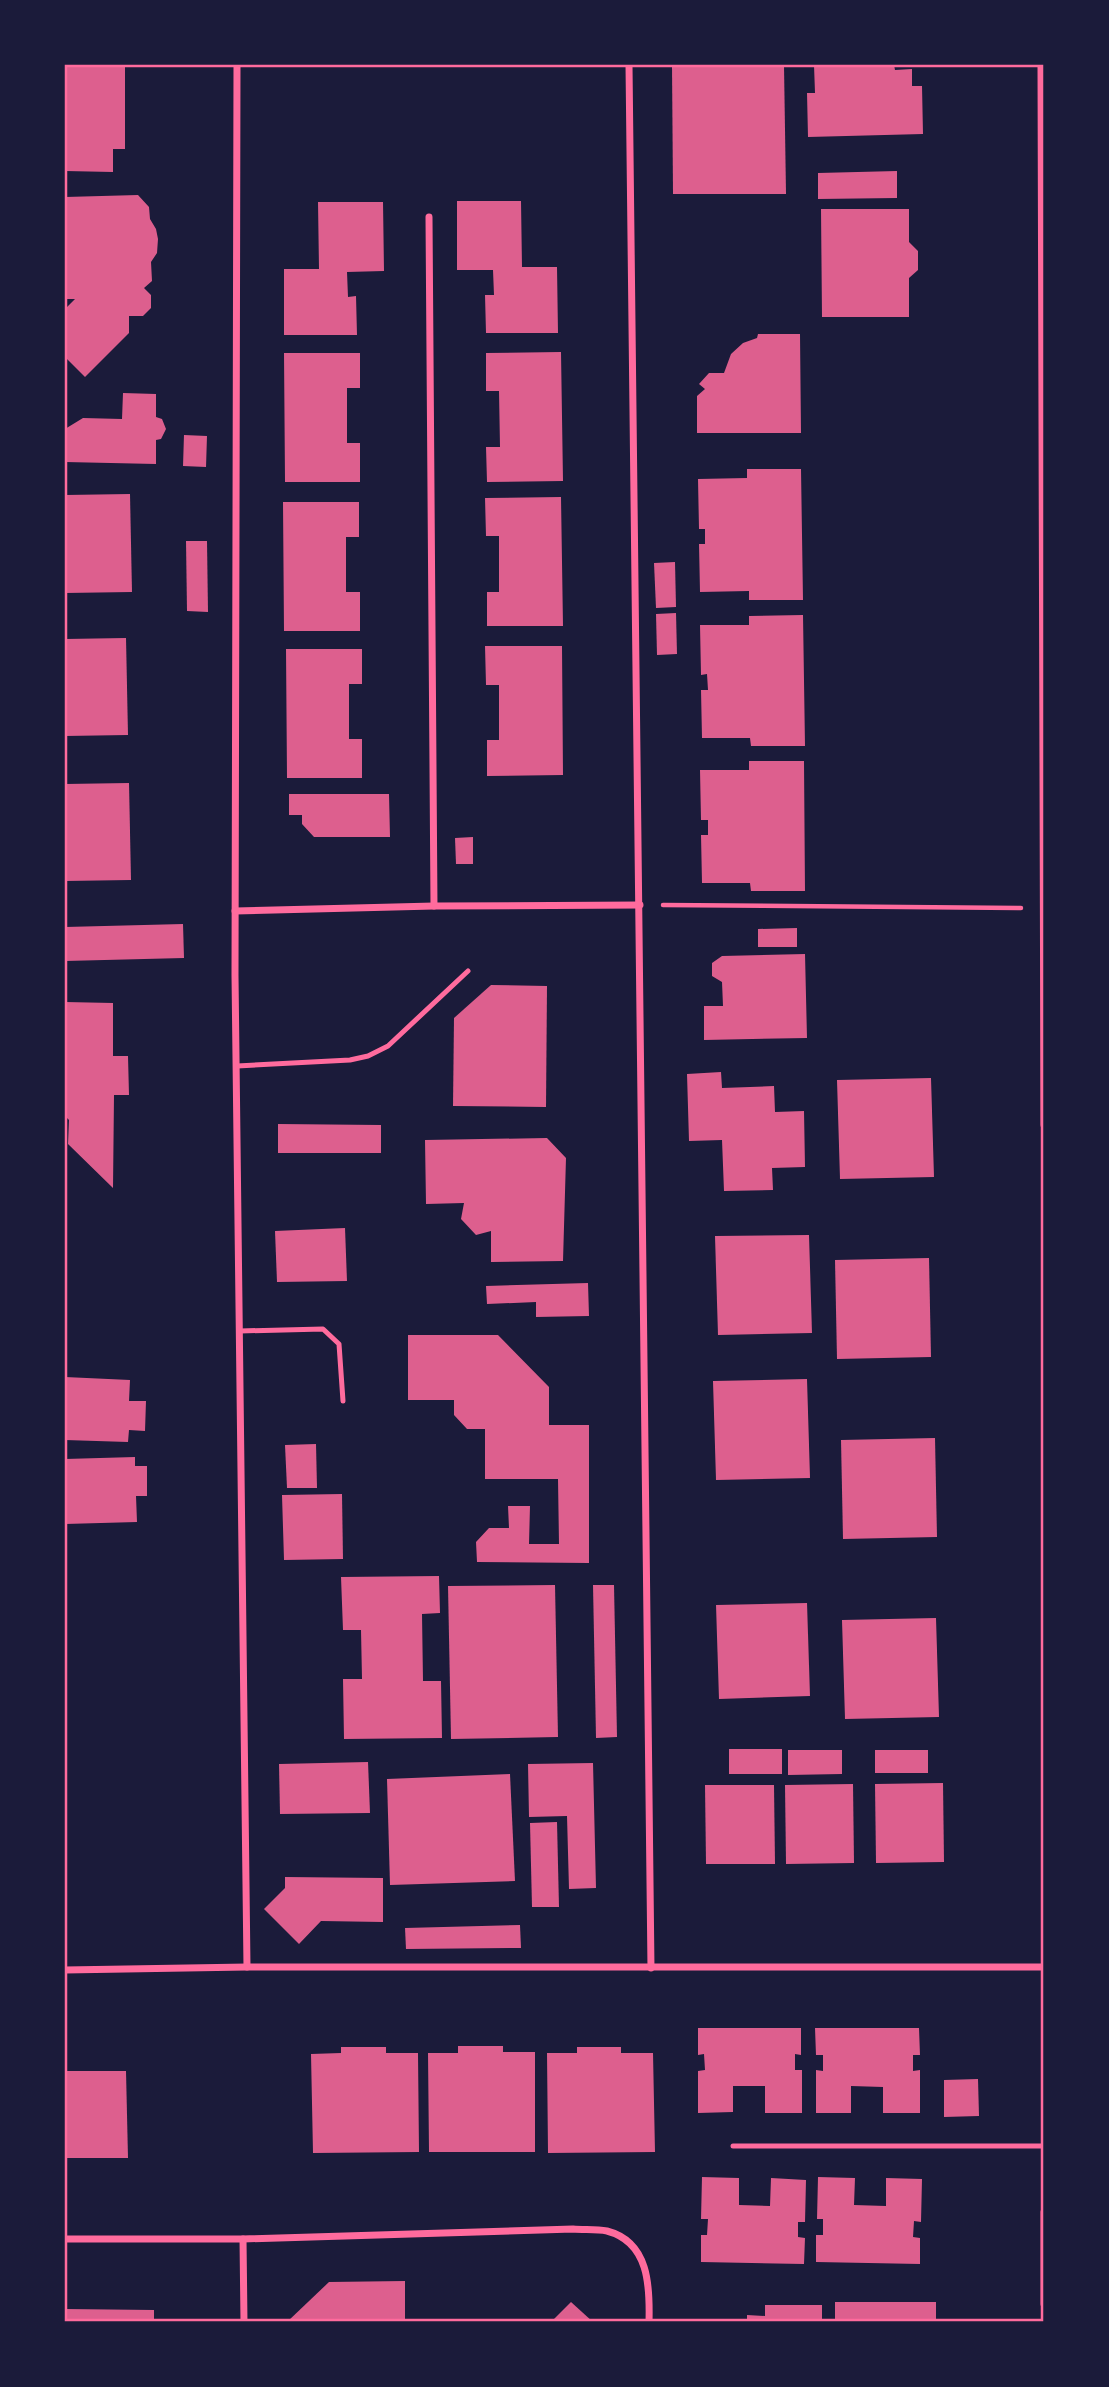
<svg xmlns="http://www.w3.org/2000/svg" width="1109" height="2387" font-family="Overpass,sans-serif">
<style>
.building{fill:#dd5f8e}
.lines{fill:none;stroke-linecap:round;stroke-linejoin:round}
.path{stroke:#ff6b9d;stroke-width:4.5}
.service{stroke:#ff6b9d;stroke-width:5}
.minor{stroke:#ff6b9d;stroke-width:7}
.neatline{fill:none;stroke:#ff6b9d;stroke-width:2.5}
</style>
<rect width="100%" height="100%" fill="#1b1b3a"/>
<g class="building">
<polygon points="65,65 125,65 125,149 113,149 113,172 65,171"/>
<polygon points="672,65 784,65 786,194 673,194"/>
<polygon points="814,65 894,65 895,70 912,69 912,86 922,86 923,134 808,137 807,93 815,93"/>
<polygon points="897,171 897,198 818,199 818,173"/>
<polygon points="138,195 149,207 150,219 156,229 158,239 157,253 151,262 152,281 144,288 151,295 151,308 143,316 129,316 129,333 85,377 65,357 65,309 75,299 65,299 65,197"/>
<polygon points="457,201 521,201 522,267 557,267 558,333 486,333 485,295 494,295 493,270 457,270"/>
<polygon points="318,202 383,202 384,271 347,272 348,297 356,296 357,335 284,335 284,269 319,269"/>
<polygon points="821,209 909,209 909,242 918,251 918,270 909,278 909,317 822,317"/>
<polygon points="758,334 800,334 801,433 697,433 697,396 705,389 699,384 709,373 724,373 731,354 743,343 757,338"/>
<polygon points="561,352 563,481 487,482 486,447 500,447 499,391 486,391 486,353"/>
<polygon points="284,353 360,353 360,388 347,388 347,443 360,443 360,482 285,482"/>
<polygon points="123,393 156,394 156,417 162,419 166,429 161,439 156,440 156,464 65,462 65,429 83,418 122,419"/>
<polygon points="184,435 207,436 206,467 183,466"/>
<polygon points="747,469 801,469 803,600 749,600 749,591 700,592 699,544 705,544 705,529 699,529 698,479 747,478"/>
<polygon points="130,494 132,592 65,593 65,495"/>
<polygon points="561,497 563,626 487,626 487,592 499,592 499,536 486,536 485,498"/>
<polygon points="283,502 359,502 359,537 346,537 346,592 360,592 360,631 284,631"/>
<polygon points="186,541 207,541 208,612 187,611"/>
<polygon points="675,562 676,607 656,608 654,563"/>
<polygon points="676,613 677,654 657,655 656,614"/>
<polygon points="803,615 805,746 751,746 750,738 702,738 701,690 708,690 707,674 701,675 700,625 749,625 749,616"/>
<polygon points="126,638 128,735 65,736 65,639"/>
<polygon points="485,646 562,646 563,775 487,776 487,740 499,740 499,685 486,685"/>
<polygon points="286,649 362,649 362,684 349,684 349,739 362,739 362,778 287,778"/>
<polygon points="749,761 804,761 805,891 751,891 750,883 702,883 701,835 708,835 708,820 701,820 700,770 749,770"/>
<polygon points="129,783 131,880 65,881 65,784"/>
<polygon points="289,794 389,794 390,837 314,837 302,824 302,815 289,815"/>
<polygon points="473,837 473,864 456,864 455,838"/>
<polygon points="183,924 184,958 65,961 65,927"/>
<polygon points="797,928 797,947 758,947 758,929"/>
<polygon points="805,954 807,1038 704,1040 704,1006 723,1006 722,982 712,976 712,963 722,956"/>
<polygon points="491,985 547,986 546,1107 453,1106 454,1018"/>
<polygon points="65,1002 113,1003 113,1056 128,1056 129,1095 114,1095 113,1188 68,1144 69,1120 65,1116"/>
<polygon points="721,1072 722,1088 774,1086 775,1112 804,1111 805,1167 772,1168 773,1190 724,1191 722,1140 689,1141 687,1074"/>
<polygon points="931,1078 934,1177 840,1179 837,1080"/>
<polygon points="278,1124 381,1125 381,1153 278,1153"/>
<polygon points="547,1138 566,1158 563,1261 491,1262 491,1231 476,1235 461,1219 464,1203 426,1204 425,1140"/>
<polygon points="345,1228 347,1281 277,1282 275,1231"/>
<polygon points="809,1235 812,1333 718,1335 715,1236"/>
<polygon points="929,1258 931,1357 837,1359 835,1260"/>
<polygon points="588,1283 589,1316 536,1317 536,1302 487,1304 486,1286"/>
<polygon points="408,1335 498,1335 549,1387 549,1425 589,1425 589,1563 477,1562 476,1542 489,1528 509,1528 508,1506 530,1506 529,1544 559,1544 558,1479 485,1479 485,1429 467,1429 454,1415 454,1400 408,1400"/>
<polygon points="65,1377 130,1380 129,1401 146,1401 145,1431 129,1430 128,1442 65,1440"/>
<polygon points="807,1379 810,1478 716,1480 713,1381"/>
<polygon points="935,1438 937,1537 843,1539 841,1440"/>
<polygon points="316,1444 317,1488 287,1488 285,1445"/>
<polygon points="135,1457 135,1466 147,1466 147,1496 136,1496 137,1522 65,1524 65,1459"/>
<polygon points="342,1494 343,1559 284,1560 282,1495"/>
<polygon points="439,1576 440,1613 422,1614 423,1681 441,1681 442,1738 344,1739 343,1679 362,1679 361,1630 343,1630 341,1577"/>
<polygon points="555,1585 558,1737 451,1739 448,1586"/>
<polygon points="593,1585 614,1585 617,1737 596,1738"/>
<polygon points="807,1603 810,1696 719,1699 716,1605"/>
<polygon points="936,1618 939,1717 845,1719 842,1620"/>
<rect x="729" y="1749" width="53" height="25"/>
<polygon points="788,1750 842,1750 842,1774 788,1775"/>
<rect x="875" y="1750" width="53" height="23"/>
<polygon points="368,1762 370,1813 280,1814 279,1764"/>
<polygon points="593,1763 596,1888 569,1889 567,1816 529,1817 528,1764"/>
<polygon points="510,1774 515,1881 390,1885 387,1779"/>
<polygon points="943,1783 944,1862 876,1863 875,1784"/>
<polygon points="853,1784 854,1863 786,1864 785,1785"/>
<polygon points="705,1785 774,1785 775,1864 706,1864"/>
<polygon points="557,1822 559,1907 532,1907 530,1823"/>
<polygon points="285,1877 383,1878 383,1922 321,1921 299,1944 264,1909 285,1888"/>
<polygon points="520,1925 521,1948 406,1949 405,1928"/>
<polygon points="698,2028 801,2028 801,2055 795,2054 795,2070 802,2070 802,2113 765,2113 765,2086 733,2086 733,2112 698,2113 698,2071 705,2070 704,2054 698,2055"/>
<polygon points="815,2028 919,2028 920,2055 913,2055 913,2071 920,2070 920,2113 883,2113 883,2087 851,2086 851,2113 816,2113 816,2070 823,2071 823,2055 816,2055"/>
<polygon points="458,2046 503,2046 503,2052 535,2052 535,2152 429,2152 428,2053 458,2053"/>
<polygon points="341,2047 386,2047 386,2053 418,2053 419,2152 313,2153 311,2054 341,2053"/>
<polygon points="577,2047 621,2047 621,2053 653,2053 655,2152 548,2153 547,2053 577,2053"/>
<polygon points="65,2071 126,2071 128,2158 65,2158"/>
<polygon points="978,2079 979,2116 944,2117 944,2080"/>
<polygon points="702,2177 739,2178 739,2205 770,2206 771,2178 806,2180 805,2222 798,2222 798,2237 805,2238 804,2264 701,2262 701,2235 707,2235 708,2219 701,2219"/>
<polygon points="818,2177 855,2178 854,2205 886,2206 886,2178 922,2179 921,2222 914,2221 913,2237 920,2238 920,2264 816,2262 816,2235 823,2235 823,2219 817,2219"/>
<polygon points="405,2281 405,2322 287,2322 329,2282"/>
<polygon points="571,2302 593,2322 551,2322"/>
<rect x="835" y="2302" width="101" height="20"/>
<polygon points="765,2305 822,2305 822,2322 747,2322 747,2315 765,2316"/>
<polygon points="65,2309 154,2310 154,2322 65,2322"/>
</g>
<g class="lines">
<polyline class="path" points="663,905 1021,908"/>
<g class="service">
<polyline points="237,1066 350,1060 368,1056 388,1046 468,971"/>
<polyline points="240,1331 323,1329 339,1344 343,1401"/>
<polyline points="733,2146 1044,2146"/>
</g>
<g class="minor">
<polyline points="237,65 235,975 247,1967"/>
<polyline points="629,65 651,1968"/>
<polyline points="1041,65 1044,1125"/>
<polyline points="429,217 434,906"/>
<polyline points="235,911 434,906 640,905"/>
<polyline points="65,1970 247,1967 1044,1967"/>
<polyline points="1044,2212 1044,2304"/>
<path d="M65,2239h178l330,-10c11,1 23,0 34,2 42,11 43,55 42,91"/>
<polyline points="243,2239 244,2322"/>
</g>
</g>
<rect width="1109" height="2387" fill="none" stroke="#1b1b3a" stroke-width="133"/>
<rect x="66" y="66" width="976" height="2254" class="neatline"/>
</svg>
